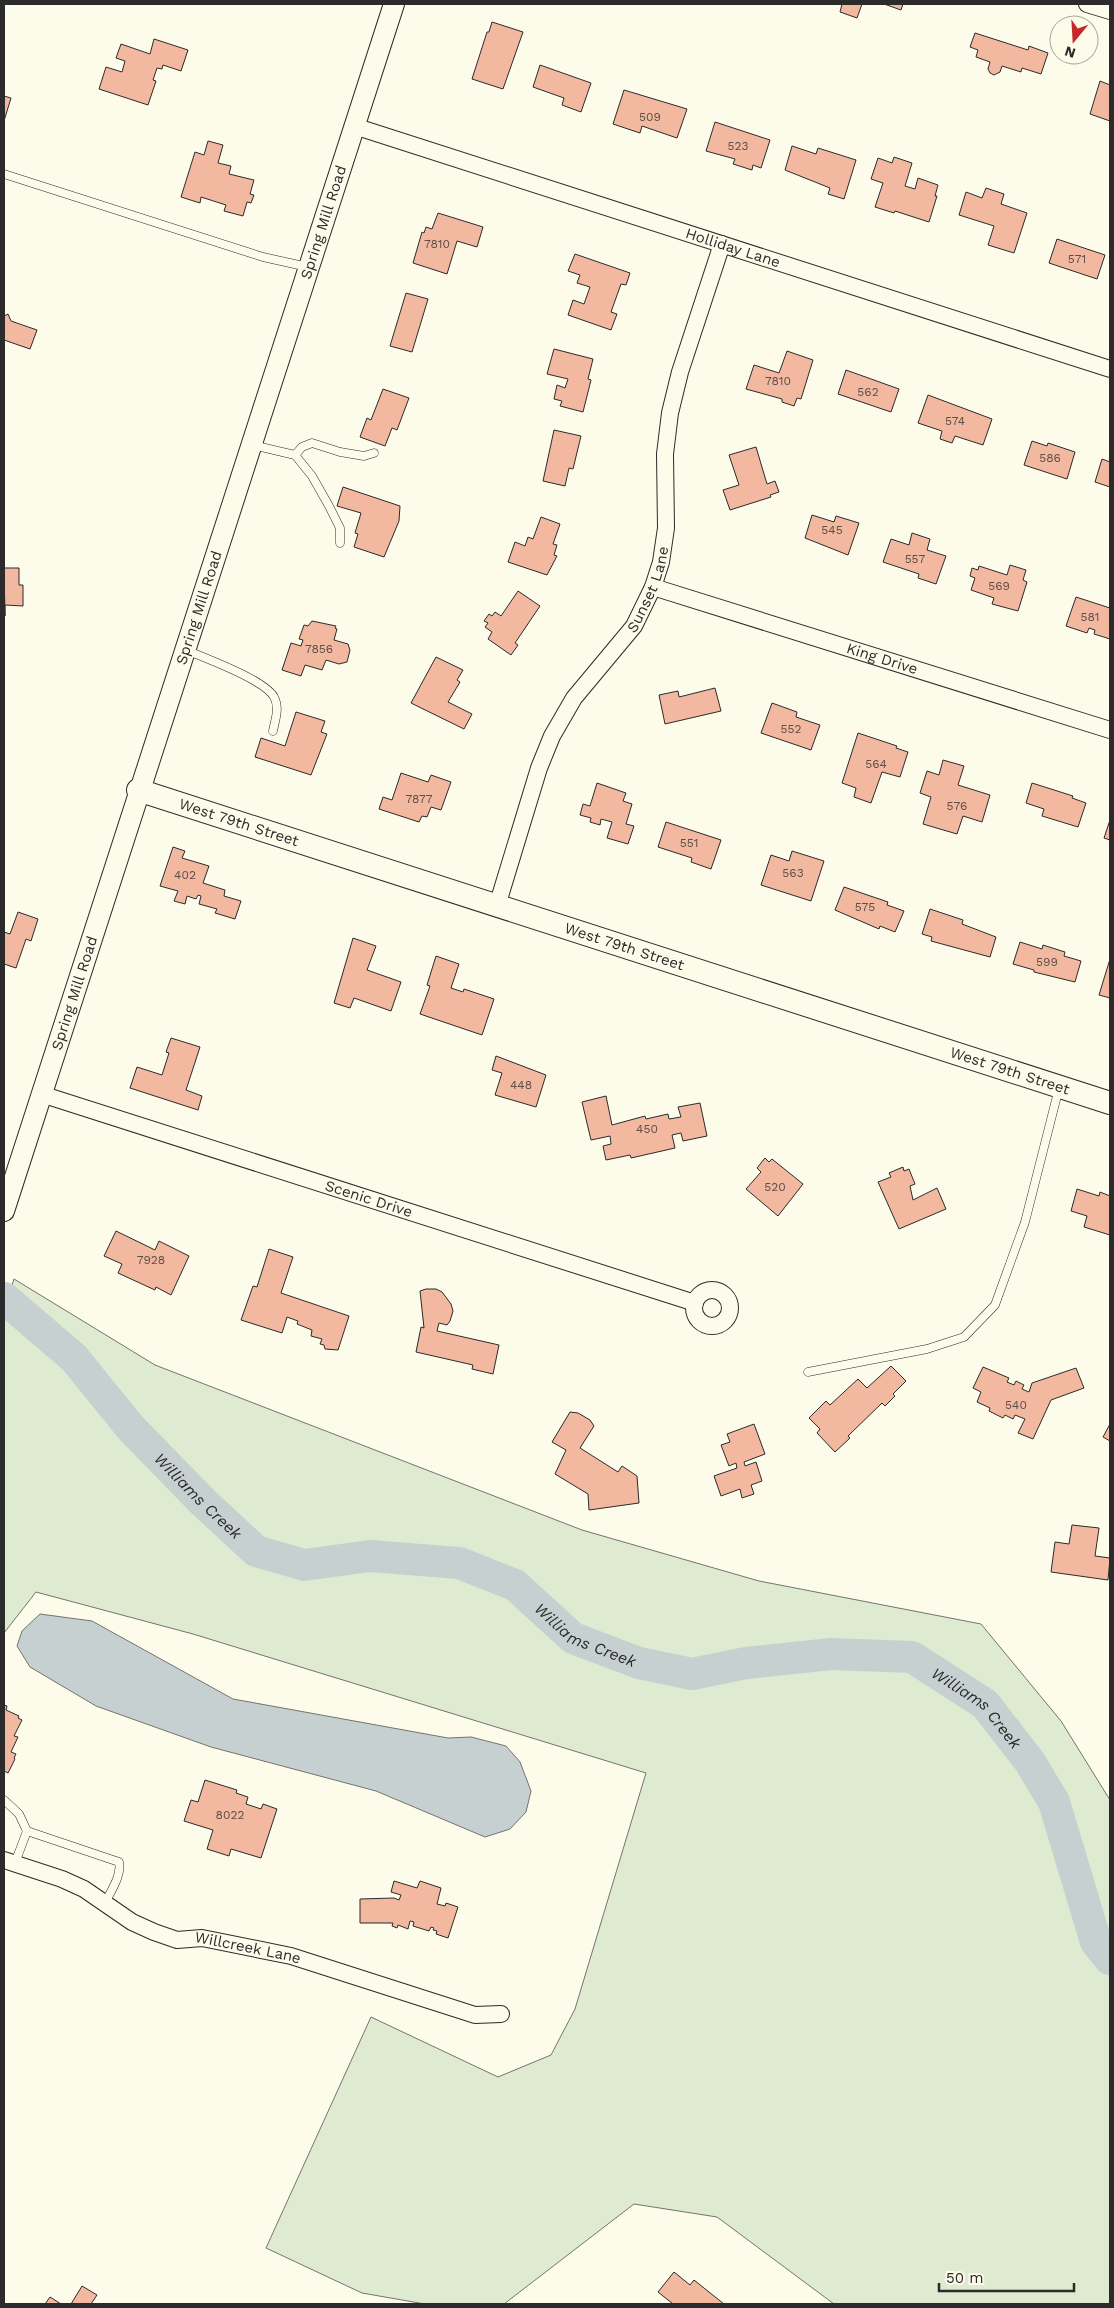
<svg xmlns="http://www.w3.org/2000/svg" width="1114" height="2308" font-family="'Work Sans',sans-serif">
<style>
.green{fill:#deebd1;stroke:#74746e}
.water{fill:#c7d0d0;stroke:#74746e}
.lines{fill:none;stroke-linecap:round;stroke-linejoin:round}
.river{stroke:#c7d0d0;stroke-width:32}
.building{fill:#f2b8a0;stroke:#2b2b2b}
.service-casing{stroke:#2b2b2b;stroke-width:9}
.minor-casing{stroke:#2b2b2b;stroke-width:18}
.tertiary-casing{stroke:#2b2b2b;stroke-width:22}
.secondary-casing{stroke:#2b2b2b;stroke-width:24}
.service{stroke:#fdfbea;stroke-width:8}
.minor{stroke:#fdfbea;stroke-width:16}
.tertiary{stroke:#fdfbea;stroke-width:20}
.secondary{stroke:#fdfbea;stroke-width:22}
.labels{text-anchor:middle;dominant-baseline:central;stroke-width:4;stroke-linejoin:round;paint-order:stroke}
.number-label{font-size:12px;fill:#5d4e48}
.street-label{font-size:15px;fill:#2b2b2b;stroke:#fdfbea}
.water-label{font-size:16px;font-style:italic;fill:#2b2b2b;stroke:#fdfbea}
</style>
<rect width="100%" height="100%" fill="#fdfbea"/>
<polygon class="green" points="14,1279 155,1365 582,1530 759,1581 981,1624 1061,1721 1110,1800 1110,2304 834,2304 717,2217 634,2204 504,2304 425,2304 362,2293 266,2248 371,2017 498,2077 551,2055 575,2009 646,1773 193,1634 36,1592 4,1633 4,1309"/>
<polygon class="water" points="40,1614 92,1621 233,1699 448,1738 471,1737 506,1746 520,1762 531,1791 526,1812 510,1829 485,1837 376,1791 211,1747 96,1706 30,1667 17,1646 22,1631"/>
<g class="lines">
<path class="river" id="s1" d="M4,1298l70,60 56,69 72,74 54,50 48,14 66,-9 89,7 56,22 58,53 66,25 53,11 54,-11 85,-9 81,3 73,47 45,58 24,40 42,140 14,17"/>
</g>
<g class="building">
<polygon points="842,4 862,4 857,18 840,12"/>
<polygon points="884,4 903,4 901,10"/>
<polygon points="492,22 523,32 503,89 472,79 487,32 489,32"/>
<polygon points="975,33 1028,50 1029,46 1048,53 1041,74 1022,68 1021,72 1002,66 1000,72 994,75 990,73 988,69 990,62 976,57 978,50 970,47"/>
<polygon points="154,39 188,50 181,71 163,65 162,69 157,68 153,80 156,81 148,105 99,89 106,67 122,72 125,61 116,58 121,44 150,54"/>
<polygon points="540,65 591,83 581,112 562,105 564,98 533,87"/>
<polygon points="1100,81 1110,85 1110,121 1090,114"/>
<polygon points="624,90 687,109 677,138 642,126 640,133 613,124"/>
<polygon points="4,96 11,98 4,121"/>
<polygon points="715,122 770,140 761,168 753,165 752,170 733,164 735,159 706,151"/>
<polygon points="208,141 223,145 218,163 231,166 229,174 254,180 250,194 254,195 251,203 247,202 243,216 224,211 226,205 201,197 200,203 181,197 195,152 204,155"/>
<polygon points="792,146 816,154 818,148 856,160 844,199 828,194 830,188 785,170"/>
<polygon points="894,157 912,163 905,186 915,189 918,178 938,185 935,196 937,196 929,222 895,211 894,213 875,207 883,183 871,179 878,158 892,163"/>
<polygon points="986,188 1004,194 1001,204 1027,213 1014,253 988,245 994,226 959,215 966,192 982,198"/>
<polygon points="438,213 483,227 477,247 457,241 447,274 413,263 422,232 424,233 426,227 432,229"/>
<polygon points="1057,239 1105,255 1097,279 1049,263"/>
<polygon points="575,254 630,273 626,285 621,284 611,312 617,314 611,330 568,315 573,300 584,304 590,287 577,283 580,275 568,271"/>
<polygon points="406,293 428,299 412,352 390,346"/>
<polygon points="8,314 11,321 37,330 30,349 4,340 4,316"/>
<polygon points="554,349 593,359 588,379 591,380 583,412 560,406 562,401 554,399 557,385 565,388 568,379 547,374"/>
<polygon points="787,351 813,360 801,399 797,398 794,406 782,402 782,399 746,389 754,365 779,373"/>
<polygon points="846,370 899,389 891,412 838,394"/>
<polygon points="383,389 409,398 397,430 392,428 385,446 360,437 367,418 371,420"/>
<polygon points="928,395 992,419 983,445 955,436 952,443 940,439 942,431 918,423"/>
<polygon points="554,430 581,436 573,469 569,468 565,486 543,481"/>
<polygon points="1032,441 1047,446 1048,443 1075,452 1067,479 1024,465"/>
<polygon points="756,447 767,484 775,481 779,492 770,495 771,497 730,510 723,490 739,485 729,455"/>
<polygon points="1102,459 1110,462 1110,487 1095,482"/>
<polygon points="343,487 400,506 399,521 384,557 354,547 358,534 355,533 361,513 337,506"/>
<polygon points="812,515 834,522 836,516 859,523 848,555 805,538"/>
<polygon points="541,517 560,524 553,544 557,545 554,555 557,556 547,575 508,562 515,542 525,546 528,537 533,539"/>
<polygon points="912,533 930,539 927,550 946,556 936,584 918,578 919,574 883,562 891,539 909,545"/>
<polygon points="1010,565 1026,570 1023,580 1027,582 1018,611 992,604 994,598 971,590 975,578 970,576 972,568 978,570 979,566 1007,575"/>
<polygon points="4,568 19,568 19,585 23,585 23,606 5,605 5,616"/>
<polygon points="518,591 540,606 515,643 518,645 511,655 488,639 492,632 485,627 488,623 484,621 489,614 492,616 495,612 501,616"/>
<polygon points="1076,597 1110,608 1110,639 1094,634 1095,630 1089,628 1087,633 1066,626"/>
<polygon points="312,621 336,626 335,628 337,629 334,640 348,644 350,650 347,662 339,664 326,660 322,670 305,665 301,676 282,670 291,643 301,646 303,640 299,639 304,625 308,626"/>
<polygon points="436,657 463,670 457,680 460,682 448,702 472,714 464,729 411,703"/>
<polygon points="715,688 721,711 665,724 659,695 678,691 679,697"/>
<polygon points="772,703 797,712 796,717 820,725 811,750 761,733"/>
<polygon points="296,712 325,721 321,732 327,734 311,775 255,757 261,738 285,746"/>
<polygon points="858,733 897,746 896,748 908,752 900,777 882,772 871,803 854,797 856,788 842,783"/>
<polygon points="943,760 964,766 958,785 990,795 982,822 963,816 957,834 923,824 931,797 920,793 927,771 939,775"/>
<polygon points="401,773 428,782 431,775 451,782 441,810 431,807 427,817 422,816 419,822 379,809 383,797 392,800"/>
<polygon points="597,783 626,793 623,801 632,804 626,824 634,826 628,844 607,838 612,822 601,819 600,825 590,822 591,818 580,815 583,804 590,806"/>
<polygon points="1032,783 1073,796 1072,798 1086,803 1078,827 1042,816 1044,809 1026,803"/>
<polygon points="1110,820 1110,840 1104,838"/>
<polygon points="666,822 721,840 711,869 691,862 692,858 658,847"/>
<polygon points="173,847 185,851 182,858 209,866 203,883 225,890 224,896 241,901 235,919 215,913 217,909 199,904 201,896 198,895 196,899 187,896 185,904 174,901 178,891 160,886"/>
<polygon points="792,851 824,861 811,901 761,885 771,855 789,861"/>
<polygon points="844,887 888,902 887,905 904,911 895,932 880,926 879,929 835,910"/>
<polygon points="930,909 963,920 962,924 996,937 990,957 931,941 932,937 922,934"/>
<polygon points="18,912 38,919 31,941 26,939 16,968 4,964 4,932 10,934"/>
<polygon points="353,938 376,946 367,970 401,982 391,1011 354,998 350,1008 334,1003"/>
<polygon points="1020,942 1042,949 1043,945 1065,952 1064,956 1081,961 1075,982 1034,972 1034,970 1013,964"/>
<polygon points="436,956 459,964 451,988 463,992 464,989 494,999 482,1035 420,1014 430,986 427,985"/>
<polygon points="1110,959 1110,998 1099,995"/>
<polygon points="171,1038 200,1047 186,1090 202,1096 198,1110 130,1088 137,1067 162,1075 169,1053 166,1052"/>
<polygon points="496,1056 546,1075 536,1107 495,1095 502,1073 492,1070"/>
<polygon points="606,1096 612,1125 645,1116 646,1119 668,1114 669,1119 681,1117 678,1107 700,1103 707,1136 683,1141 681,1133 672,1135 675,1148 631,1158 630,1155 606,1160 603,1146 611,1144 610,1136 591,1140 582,1102"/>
<polygon points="765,1158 769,1162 772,1159 803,1184 778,1216 746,1189 761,1172 757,1168"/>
<polygon points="903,1167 904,1171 909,1169 915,1184 910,1186 913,1200 937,1188 946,1209 899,1229 878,1182 891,1177 889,1173"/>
<polygon points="1077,1189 1099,1196 1100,1192 1110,1196 1110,1235 1084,1227 1087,1216 1071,1211"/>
<polygon points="116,1231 155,1250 159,1241 189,1256 171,1295 156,1287 155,1290 118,1273 122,1264 104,1256"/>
<polygon points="269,1249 293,1257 281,1293 349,1316 338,1350 325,1349 324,1345 320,1344 322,1339 311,1336 312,1330 297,1324 298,1321 287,1317 282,1333 241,1320 253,1286 257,1287"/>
<polygon points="426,1289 436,1289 442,1292 451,1304 453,1311 450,1321 447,1325 439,1323 437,1331 499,1345 493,1374 472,1369 473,1365 416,1352 421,1327 424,1328 420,1291"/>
<polygon points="891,1366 906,1381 893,1394 895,1396 885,1406 882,1403 848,1436 850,1438 835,1452 817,1433 820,1429 809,1418 826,1401 830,1405 858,1379 867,1388"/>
<polygon points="983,1367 1009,1378 1007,1382 1014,1385 1016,1381 1024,1385 1022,1389 1029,1392 1032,1383 1076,1368 1084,1388 1051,1400 1033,1439 1018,1433 1025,1419 1015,1415 1013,1419 1005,1415 1003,1418 989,1411 990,1408 977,1402 981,1392 973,1388"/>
<polygon points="570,1412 578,1413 590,1420 594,1426 580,1448 618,1472 622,1466 637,1476 639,1503 589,1510 588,1494 555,1474 566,1450 552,1442"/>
<polygon points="754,1424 765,1454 744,1462 745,1466 756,1462 762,1481 751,1485 754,1494 742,1498 740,1489 721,1496 714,1476 737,1468 736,1463 729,1466 721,1445 730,1442 727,1434"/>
<polygon points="1110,1424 1110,1441 1103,1437"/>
<polygon points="1072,1525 1099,1528 1095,1556 1110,1558 1108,1580 1051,1572 1055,1542 1069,1544"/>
<polygon points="4,1705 7,1706 6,1710 19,1716 18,1718 22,1720 14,1736 18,1737 11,1752 16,1754 14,1758 15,1759 8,1773 4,1771"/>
<polygon points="205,1780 237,1790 236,1793 248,1797 246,1804 261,1809 263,1804 277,1809 261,1858 231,1849 229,1856 207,1849 213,1830 184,1821 191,1800 198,1802"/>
<polygon points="394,1881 417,1888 420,1881 441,1888 437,1904 445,1906 446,1903 458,1907 448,1938 436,1934 437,1931 433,1930 434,1928 431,1927 429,1931 413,1926 414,1922 410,1921 408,1929 398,1925 397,1928 392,1926 393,1923 360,1923 360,1899 394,1898 399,1900 401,1895 391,1892"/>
<polygon points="674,2272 690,2285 694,2280 724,2304 673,2304 658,2292"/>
<polygon points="82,2286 97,2295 91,2304 71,2304"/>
<polygon points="50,2297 61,2304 45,2304"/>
</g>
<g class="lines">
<defs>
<g id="service">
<polyline points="4,174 263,257 308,267"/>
<polyline points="252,445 295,455 312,476 329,506 340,528 340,543"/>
<polyline points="295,455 302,447 312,443 340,452 364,456 374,453"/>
<path d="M186,650c19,8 79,30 88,47 6,11 1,23 -1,34"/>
<polyline points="808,1372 927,1349 964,1337 995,1305 1025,1222 1059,1088"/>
<path d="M4,1800l15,14 8,17 92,31c3,13 -8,29 -14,41"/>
<polyline points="15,1863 27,1831"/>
</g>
<g id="minor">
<polyline points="1087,4 1110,11"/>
<path id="s2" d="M354,126l756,243"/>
<path id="s3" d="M653,587l457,143"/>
<path id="s4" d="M497,906l42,-138 13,-32 22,-38 60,-72 19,-39 8,-25 5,-34 -1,-74 5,-41 10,-41 42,-128"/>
<path id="s5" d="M41,1094l654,209"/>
<circle cx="712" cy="1308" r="18"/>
<path id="s6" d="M4,1860l58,19 22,10 48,33 22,10 23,8 25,-2 89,18 184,59 26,-1"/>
</g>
<g id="tertiary">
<path id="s7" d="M4,1211l390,-1207"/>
</g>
<g id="secondary">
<path id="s8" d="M138,790l972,313"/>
</g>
</defs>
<use href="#service" class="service-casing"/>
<use href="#minor" class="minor-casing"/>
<use href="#tertiary" class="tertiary-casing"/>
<use href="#secondary" class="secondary-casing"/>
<use href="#service" class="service"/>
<use href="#minor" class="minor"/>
<use href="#tertiary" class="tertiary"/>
<use href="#secondary" class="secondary"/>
</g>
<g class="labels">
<g class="number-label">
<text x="650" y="117">509</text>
<text x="738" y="146">523</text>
<text x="437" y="244">7810</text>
<text x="1077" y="259">571</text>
<text x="778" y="381">7810</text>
<text x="868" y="392">562</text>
<text x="955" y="421">574</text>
<text x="1050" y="458">586</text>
<text x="832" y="530">545</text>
<text x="915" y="559">557</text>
<text x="999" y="586">569</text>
<text x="1090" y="617">581</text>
<text x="319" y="649">7856</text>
<text x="791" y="729">552</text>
<text x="876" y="764">564</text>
<text x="419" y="799">7877</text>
<text x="957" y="806">576</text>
<text x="689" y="843">551</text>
<text x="793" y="873">563</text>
<text x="185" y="875">402</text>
<text x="865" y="907">575</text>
<text x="1047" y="962">599</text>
<text x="521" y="1085">448</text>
<text x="647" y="1129">450</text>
<text x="775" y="1187">520</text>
<text x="151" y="1260">7928</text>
<text x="1016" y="1405">540</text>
<text x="230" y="1815">8022</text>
</g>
<g class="street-label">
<text stroke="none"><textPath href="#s7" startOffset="1039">Spring Mill Road</textPath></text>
<text stroke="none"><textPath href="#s2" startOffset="398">Holliday Lane</textPath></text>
<text stroke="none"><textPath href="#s4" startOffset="356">Sunset Lane</textPath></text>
<text stroke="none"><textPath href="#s7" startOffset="634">Spring Mill Road</textPath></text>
<text stroke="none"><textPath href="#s3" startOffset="240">King Drive</textPath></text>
<text stroke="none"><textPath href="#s8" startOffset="106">West 79th Street</textPath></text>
<text stroke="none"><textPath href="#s8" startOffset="511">West 79th Street</textPath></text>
<text stroke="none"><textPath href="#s7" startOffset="229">Spring Mill Road</textPath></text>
<text stroke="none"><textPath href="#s8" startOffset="916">West 79th Street</textPath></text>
<text stroke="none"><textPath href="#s5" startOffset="344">Scenic Drive</textPath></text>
<text stroke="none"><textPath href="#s6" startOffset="264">Willcreek Lane</textPath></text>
</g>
<g class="water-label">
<text stroke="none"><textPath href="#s1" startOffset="278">Williams Creek</textPath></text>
<text stroke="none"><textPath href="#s1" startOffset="712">Williams Creek</textPath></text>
<text stroke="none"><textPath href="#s1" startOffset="1132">Williams Creek</textPath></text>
</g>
</g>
<rect width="1114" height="2308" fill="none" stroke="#2b2b2b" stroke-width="10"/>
<g transform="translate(1074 40) rotate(198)"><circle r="24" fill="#fdfbea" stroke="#a9a89e"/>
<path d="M0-4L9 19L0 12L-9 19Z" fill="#c62828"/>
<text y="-8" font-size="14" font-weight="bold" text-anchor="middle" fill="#2b2b2b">N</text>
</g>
<path d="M939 2283v8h135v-8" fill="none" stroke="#2b2b2b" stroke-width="2.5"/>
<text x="946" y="2283" font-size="15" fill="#2b2b2b" stroke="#fdfbea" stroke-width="4" paint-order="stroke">50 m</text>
</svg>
